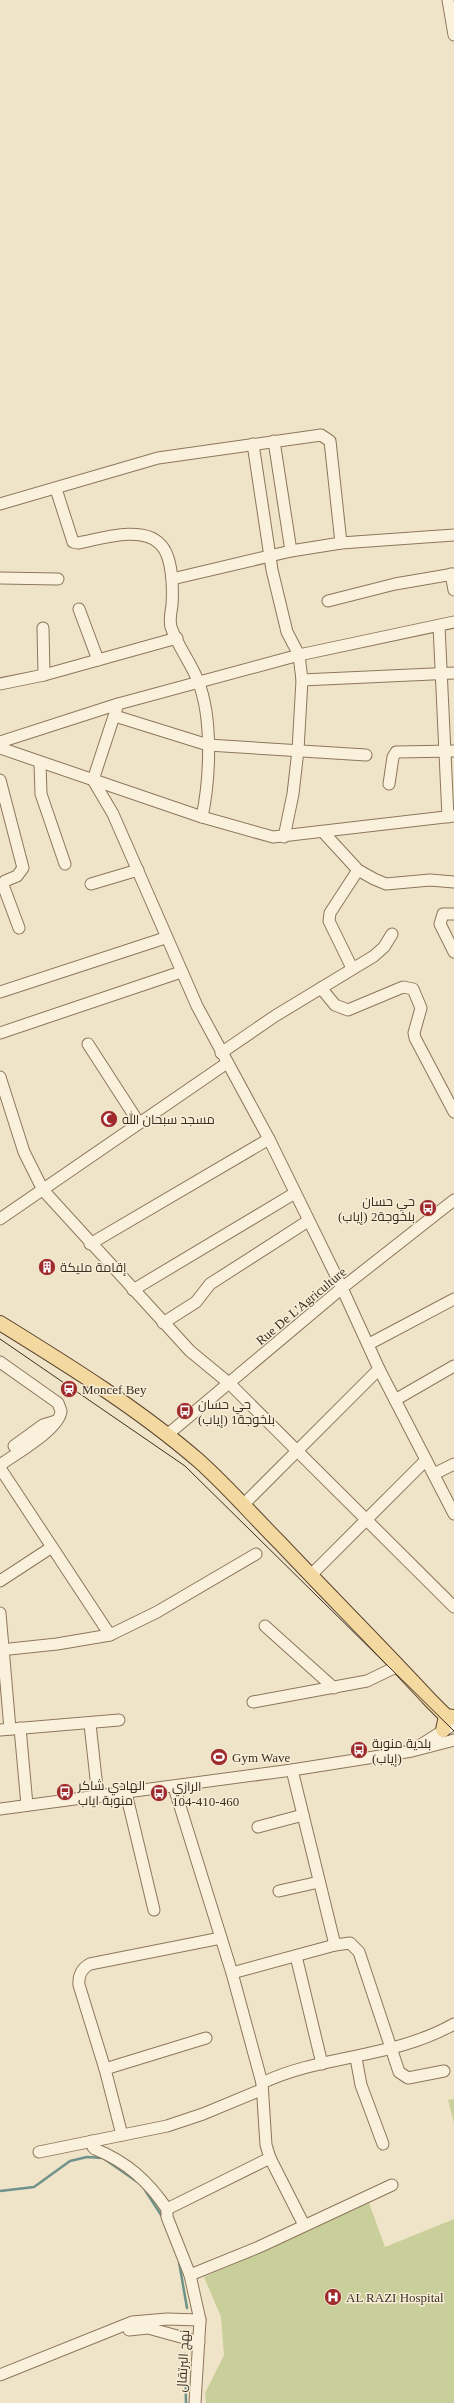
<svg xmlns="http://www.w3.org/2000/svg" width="454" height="2403" font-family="'Times New Roman',Cairo,serif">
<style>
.green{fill:#c9cf9b}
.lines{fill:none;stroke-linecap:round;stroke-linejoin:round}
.stream{stroke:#6f938a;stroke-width:2.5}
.minor-casing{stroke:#8d765c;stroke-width:13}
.major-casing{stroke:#5b4430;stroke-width:16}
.minor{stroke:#faf1dc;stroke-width:11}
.major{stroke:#f3d9a0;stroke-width:14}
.tram{stroke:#3d2e20;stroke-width:1}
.labels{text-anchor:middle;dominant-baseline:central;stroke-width:3;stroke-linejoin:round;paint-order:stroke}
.poi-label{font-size:13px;fill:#3d2e20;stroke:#f7eed8;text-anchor:start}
.street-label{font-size:13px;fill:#3d2e20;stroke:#f7eed8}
</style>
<rect width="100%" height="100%" fill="#f0e4c8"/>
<g class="green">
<polygon points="454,2099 454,2123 448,2100"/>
<polygon points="369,2203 385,2247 454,2219 454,2403 206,2403 205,2393 224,2355 221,2317 204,2277"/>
</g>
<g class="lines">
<g class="stream">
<polyline points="145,2190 163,2218"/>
<polyline points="0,2191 34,2187 70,2161 87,2157 103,2158 136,2181"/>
<polyline points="179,2262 187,2308"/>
<polyline points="185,2354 186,2403"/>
</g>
<defs>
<g id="minor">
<polyline points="448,0 454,35"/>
<polyline points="274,441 291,551"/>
<polyline points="253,444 272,570 287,632 299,655 302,680 298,750 293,794 284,837"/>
<path d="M56,489l17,53 5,1c22,-4 64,-18 82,1 13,12 13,45 12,61 -1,7 -3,15 -1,22 6,18 20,36 27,54 15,37 12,98 4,136"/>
<polyline points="0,504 158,458 321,435 330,441 341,543"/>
<polyline points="451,574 454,590"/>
<polyline points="0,578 58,579"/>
<polyline points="172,579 291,551 341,543 454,535"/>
<polyline points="328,601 395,584 454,574"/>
<polyline points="79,609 98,660"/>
<polyline points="439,626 448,817"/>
<polyline points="43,628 44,675"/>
<polyline points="302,680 454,673"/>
<polyline points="0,684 44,675 177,638"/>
<polyline points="118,704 93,780 113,814 197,1006 269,1139 342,1288 379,1369 454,1514"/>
<polyline points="115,716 208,745 366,755"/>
<polyline points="0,742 118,704 299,655 454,622"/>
<polyline points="0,748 202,817 273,837 454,816"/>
<polyline points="40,763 41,794 65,864"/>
<polyline points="0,780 23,868 17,876 5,881 3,885 19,928"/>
<polyline points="389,784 393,757 396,752 454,751"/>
<polyline points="324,833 358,870 374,879 386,884 430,880 454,882"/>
<polyline points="91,884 138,870"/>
<polyline points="454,914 443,914 440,924 454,952"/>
<polyline points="352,968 329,921 330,913 358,870"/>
<polyline points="321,988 335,1005 348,1010 403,987 413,989 421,1008 414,1033 415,1038 454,1112"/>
<polyline points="0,992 165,938"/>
<polyline points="0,1033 181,972"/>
<polyline points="88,1044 139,1123"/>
<polyline points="221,1053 275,1016 374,956 384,947 392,934"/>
<polyline points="0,1077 24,1152 43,1190 190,1351 230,1384 454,1607"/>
<polyline points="0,1219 227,1063"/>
<polyline points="90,1244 269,1139"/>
<polyline points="133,1290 295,1193"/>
<polyline points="163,1323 196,1302 210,1284 308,1221"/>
<polyline points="369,1344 454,1299"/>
<path d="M0,1362l58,41 3,8c-1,18 -46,43 -61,54"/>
<polyline points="395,1400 454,1366"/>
<polyline points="167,1435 342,1288 454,1200"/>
<polyline points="14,1446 43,1425 56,1421"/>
<polyline points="0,1468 110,1635"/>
<polyline points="434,1474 454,1464"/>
<polyline points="244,1504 379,1369"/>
<polyline points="311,1575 426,1460"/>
<polyline points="0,1581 52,1547"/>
<polyline points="0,1613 10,1729"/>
<polyline points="265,1626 334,1688"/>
<polyline points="0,1650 57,1644 110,1635 157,1612 256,1554"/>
<polyline points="253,1702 367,1681 398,1666"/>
<polyline points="90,1724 98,1797"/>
<polyline points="20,1728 27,1805"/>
<polyline points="0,1730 119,1720"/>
<polyline points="419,1746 454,1724"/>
<polyline points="292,1770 335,1945"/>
<polyline points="174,1787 232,1973 262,2083 266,2145 270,2158 304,2225"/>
<polyline points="126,1793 154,1910"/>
<polyline points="0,1809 292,1770 412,1751 454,1740"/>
<polyline points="258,1827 303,1815"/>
<polyline points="279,1891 319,1882"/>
<polyline points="296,1956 322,2064"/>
<polyline points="232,1973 335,1945 350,1943 359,1952 399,2072 408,2078 444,2071"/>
<polyline points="356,2058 361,2085 383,2144"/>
<polyline points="105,2069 206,2038"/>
<path d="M262,2083c61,-29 130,-24 192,-59"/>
<path d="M122,2135l-17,-66 -26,-84c-1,-9 3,-17 11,-21l131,-26"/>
<path d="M92,2141l1,6 2,2c32,13 53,32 72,60"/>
<polyline points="39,2152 167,2126 203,2114 261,2090"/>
<polyline points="190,2275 259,2247 392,2185"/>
<polyline points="129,2330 148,2328 199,2342"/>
<polyline points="0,2375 132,2322 167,2319 200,2320"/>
<polyline points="195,2403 200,2320 190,2275 167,2217 167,2209 270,2158"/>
</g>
<g id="major">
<path d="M0,1323c68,42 139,86 199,138 29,26 54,55 81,82 50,53 101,104 151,158l15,15 8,1"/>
<polyline points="443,1730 446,1716"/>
</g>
</defs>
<use href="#minor" class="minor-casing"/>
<use href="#major" class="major-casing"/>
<use href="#minor" class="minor"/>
<use href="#major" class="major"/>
<polyline class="tram" points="0,1339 185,1466 454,1731"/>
</g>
<defs>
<symbol id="mosque-disc" viewBox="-11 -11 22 22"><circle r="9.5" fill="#9e2a2b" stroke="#f7eed8"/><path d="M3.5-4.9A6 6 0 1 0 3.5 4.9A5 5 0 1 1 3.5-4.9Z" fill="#fff"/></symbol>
<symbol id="bus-disc" viewBox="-11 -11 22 22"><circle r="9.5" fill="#9e2a2b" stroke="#f7eed8"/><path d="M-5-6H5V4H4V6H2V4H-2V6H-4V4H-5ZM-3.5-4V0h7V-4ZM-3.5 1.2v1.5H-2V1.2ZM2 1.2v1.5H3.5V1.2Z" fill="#fff"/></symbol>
<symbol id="building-disc" viewBox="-11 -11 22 22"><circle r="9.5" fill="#9e2a2b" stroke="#f7eed8"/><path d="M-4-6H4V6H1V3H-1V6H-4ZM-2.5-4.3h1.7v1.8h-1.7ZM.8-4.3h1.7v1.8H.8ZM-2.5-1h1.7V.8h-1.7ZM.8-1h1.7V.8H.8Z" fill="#fff"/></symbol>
<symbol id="station-disc" viewBox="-11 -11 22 22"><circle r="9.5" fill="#9e2a2b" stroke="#f7eed8"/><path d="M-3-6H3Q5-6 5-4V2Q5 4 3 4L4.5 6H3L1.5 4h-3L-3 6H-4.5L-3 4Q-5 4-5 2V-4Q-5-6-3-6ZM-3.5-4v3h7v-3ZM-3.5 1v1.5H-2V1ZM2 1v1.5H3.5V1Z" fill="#fff"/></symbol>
<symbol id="stadium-disc" viewBox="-11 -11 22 22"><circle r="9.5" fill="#9e2a2b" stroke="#f7eed8"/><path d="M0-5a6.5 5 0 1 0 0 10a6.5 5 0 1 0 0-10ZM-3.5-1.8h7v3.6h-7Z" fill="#fff"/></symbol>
<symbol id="hospital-disc" viewBox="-11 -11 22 22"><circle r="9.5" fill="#9e2a2b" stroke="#f7eed8"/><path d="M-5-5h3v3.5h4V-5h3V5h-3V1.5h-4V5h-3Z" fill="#fff"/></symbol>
</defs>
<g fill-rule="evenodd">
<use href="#mosque-disc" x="99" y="1109" width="20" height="20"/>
<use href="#bus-disc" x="418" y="1198" width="20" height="20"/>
<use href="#building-disc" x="37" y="1257" width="20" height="20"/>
<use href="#station-disc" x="59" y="1379" width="20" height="20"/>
<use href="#bus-disc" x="175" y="1401" width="20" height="20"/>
<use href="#bus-disc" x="349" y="1740" width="20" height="20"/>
<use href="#stadium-disc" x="209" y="1747" width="20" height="20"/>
<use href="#bus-disc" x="55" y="1782" width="20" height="20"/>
<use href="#bus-disc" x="149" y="1783" width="20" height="20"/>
<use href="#hospital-disc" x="323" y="2287" width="20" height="20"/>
</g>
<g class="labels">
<g class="poi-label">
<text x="122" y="1119">مسجد سبحان الله</text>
<text x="415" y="1201" text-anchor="end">حي حسان<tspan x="415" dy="15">بلخوجة2 (إياب)</tspan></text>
<text x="60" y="1267">إقامة مليكة</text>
<text x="82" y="1389">Moncef Bey</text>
<text x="198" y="1404">حي حسان<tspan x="198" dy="15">بلخوجة1 (إياب)</tspan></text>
<text x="372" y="1743">بلدية منوبة<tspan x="372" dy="15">(إياب)</tspan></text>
<text x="232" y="1757">Gym Wave</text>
<text x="78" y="1785">الهادي شاكر<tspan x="78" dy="15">منوبة اياب</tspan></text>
<text x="172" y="1786">الرازي<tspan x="172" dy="15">104-410-460</tspan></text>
<text x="346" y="2297">AL RAZI Hospital</text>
</g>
<g class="street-label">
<text transform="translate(301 1306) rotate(-40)">Rue De L'Agriculture</text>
<text transform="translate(183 2361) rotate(-87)">نهج البرتقال</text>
</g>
</g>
</svg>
